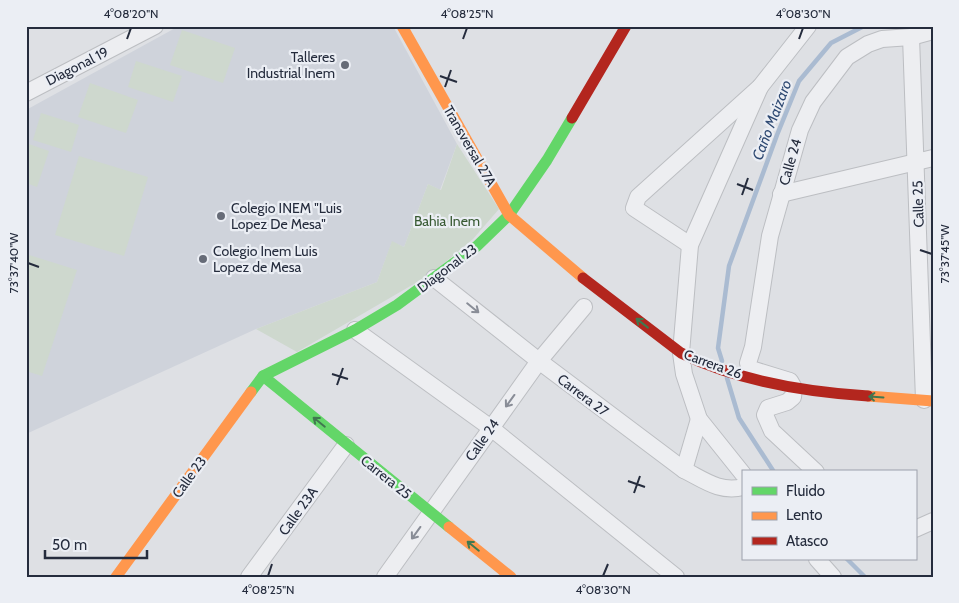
<svg xmlns="http://www.w3.org/2000/svg" width="959" height="603" font-family="Cabin,sans-serif">
<style>
.built{fill:#cfd3db}
.green{fill:#ced8ce}
.lines{fill:none;stroke-linecap:round;stroke-linejoin:round}
.stream{stroke:#aabbd1;stroke-width:4.5}
.street-casing{stroke:#bcbec2;stroke-width:18}
.street{stroke:#edeef1;stroke-width:16}
.fast{stroke:#63d668;stroke-width:11}
.slow{stroke:#ff974d;stroke-width:11}
.jam{stroke:#b3261e;stroke-width:11}
.oneway{stroke:#898d97}
.oneway2{stroke:#417850}
.ticks{fill:none;stroke:#252c3d;stroke-width:2}
.poi-dot{fill:#666b77;stroke:#ebeef4;stroke-width:2}
.labels{text-anchor:middle;dominant-baseline:central;stroke-width:4.5;stroke-linejoin:round;paint-order:stroke}
.poi-label{font-size:14px;fill:#252c3d;stroke:#ebeef4;text-anchor:start}
.street-label{font-size:14px;fill:#252c3d;stroke:#ebeef4}
.park-label{font-size:14px;fill:#375932;stroke:#ebeef4}
.water-label{font-size:15px;font-style:italic;fill:#2e4972;stroke:#ebeef4}
.neatline{fill:none;stroke:#252c3d;stroke-width:2}
.ticks-label{font-size:12px;text-anchor:middle;fill:#252c3d}
</style>
<rect width="100%" height="100%" fill="#dee0e4"/>
<polygon class="built" points="179,26 393,26 457,144 440,190 428,184 404,247 392,242 377,282 256,329 26,434 26,110"/>
<g class="green">
<polygon points="182,30 235,48 223,83 170,65"/>
<polygon points="136,61 182,76 173,102 128,87"/>
<polygon points="90,83 138,100 126,133 78,117"/>
<polygon points="41,113 79,125 71,152 33,140"/>
<polygon points="26,143 49,151 37,187 26,183"/>
<polygon points="457,144 499,209 473,239 431,274 297,352 256,329 377,282 392,241 404,247 428,184 441,190"/>
<polygon points="79,156 148,177 124,256 55,235"/>
<polygon points="26,254 77,270 42,376 26,371"/>
</g>
<g class="lines">
<g class="stream">
<polyline points="722,361 718,348 729,266 777,135 799,81 831,43 864,26"/>
<polyline points="727,378 739,418 774,472"/>
<polyline points="847,559 865,577"/>
</g>
<defs>
<g id="street">
<polyline points="911,37 924,400"/>
<polyline points="26,93 155,26"/>
<polyline points="781,194 933,158"/>
<polyline points="690,245 634,208 638,197 760,87 808,26"/>
<path d="M434,278l105,83 145,109c20,10 36,23 59,17"/>
<polyline points="355,330 491,428 676,577"/>
<polyline points="684,470 699,419"/>
<polyline points="816,472 772,431 765,415 768,408 787,402 793,397 794,388 790,381 751,369 748,363 753,347 770,236 800,130 813,102 847,57 868,44 882,39 911,37 933,31"/>
<polyline points="743,474 699,419 684,374 681,353 690,245 760,87"/>
<polyline points="915,529 933,521"/>
<polyline points="817,559 833,577"/>
<polyline points="249,577 346,445"/>
<polyline points="385,577 539,361 584,307"/>
</g>
</defs>
<use href="#street" class="street-casing"/>
<use href="#street" class="street"/>
<g class="fast">
<polyline points="263,376 449,527"/>
<polyline points="251,392 263,376 355,330 397,305 477,246 509,215 547,160 572,118"/>
</g>
<g class="slow">
<polyline points="402,26 509,215 583,278"/>
<polyline points="868,396 933,401"/>
<polyline points="449,527 511,577"/>
<polyline points="116,577 251,392"/>
</g>
<g class="jam">
<polyline points="572,118 626,26"/>
<path d="M583,278l98,75c57,28 124,39 187,43"/>
</g>
</g>
<defs><path id="oneway-shaft" d="M-6 0H5M1.5-3L5.5 0L1.5 3" fill="none" stroke-width="1.6" stroke-linecap="round" stroke-linejoin="round" transform="scale(1.25)"/></defs>
<g class="oneway">
<use href="#oneway-shaft" transform="translate(473 308) rotate(39)"/>
<use href="#oneway-shaft" transform="translate(510 401) rotate(126)"/>
<use href="#oneway-shaft" transform="translate(416 533) rotate(126)"/>
</g>
<g class="oneway2">
<use href="#oneway-shaft" transform="translate(642 323) rotate(-142)"/>
<use href="#oneway-shaft" transform="translate(876 397) rotate(-176)"/>
<use href="#oneway-shaft" transform="translate(319 422) rotate(-141)"/>
<use href="#oneway-shaft" transform="translate(473 546) rotate(-141)"/>
</g>
<path class="ticks" d="M127,39l4,-11M463,39l4,-11M799,39l4,-11M440,76l17,6M445,87l6,-17M737,184l16,6M742,195l6,-17M920,250l12,4M28,263l11,4M332,374l16,5M337,385l6,-17M628,481l17,6M634,493l6,-17M268,576l4,-12M603,576l5,-12"/>
<g class="poi-dot">
<circle cx="345" cy="65" r="5"/>
<circle cx="221" cy="216" r="5"/>
<circle cx="203" cy="259" r="5"/>
</g>
<g class="labels">
<g class="poi-label">
<text x="335" y="57" text-anchor="end">Talleres<tspan x="335" dy="16">Industrial Inem</tspan></text>
<text x="231" y="208">Colegio INEM "Luis<tspan x="231" dy="16">Lopez De Mesa"</tspan></text>
<text x="213" y="251">Colegio Inem Luis<tspan x="213" dy="16">Lopez de Mesa</tspan></text>
</g>
<g class="street-label">
<text transform="translate(77 66) rotate(-27)">Diagonal 19</text>
<text transform="translate(470 146) rotate(60)">Transversal 27A</text>
<text transform="translate(790 162) rotate(-74)">Calle 24</text>
<text transform="translate(918 204) rotate(-92)">Calle 25</text>
<text transform="translate(447 268) rotate(-37)">Diagonal 23</text>
<text transform="translate(713 364) rotate(20)">Carrera 26</text>
<text transform="translate(583 395) rotate(37)">Carrera 27</text>
<text transform="translate(482 440) rotate(-55)">Calle 24</text>
<text transform="translate(189 477) rotate(-54)">Calle 23</text>
<text transform="translate(386 477) rotate(39)">Carrera 25</text>
<text transform="translate(298 511) rotate(-54)">Calle 23A</text>
</g>
<g class="park-label">
<text x="447" y="221">Bahia Inem</text>
</g>
<g class="water-label">
<text transform="translate(772 120) rotate(-69)">Caño Maizaro</text>
</g>
</g>
<rect width="959" height="603" fill="none" stroke="#ebeef4" stroke-width="55"/>
<rect x="742" y="470" width="175" height="90" fill="#ebeef4" stroke="#9ca0ab"/>
<rect x="752" y="487" width="25" height="8" fill="#63d668" stroke="#9ca0ab"/>
<text x="786" y="496" font-size="15" fill="#252c3d">Fluido</text>
<rect x="752" y="512" width="25" height="8" fill="#ff974d" stroke="#9ca0ab"/>
<text x="786" y="520" font-size="15" fill="#252c3d">Lento</text>
<rect x="752" y="537" width="25" height="8" fill="#b3261e" stroke="#9ca0ab"/>
<text x="786" y="546" font-size="15" fill="#252c3d">Atasco</text>
<path d="M45 550v8h102v-8" fill="none" stroke="#252c3d" stroke-width="2.5"/>
<text x="52" y="550" font-size="15" fill="#252c3d" stroke="#ebeef4" stroke-width="4" paint-order="stroke">50 m</text>
<rect x="28" y="28" width="904" height="548" class="neatline"/>
<g class="ticks-label">
<text x="131" y="18">4°08'20"N</text>
<text x="467" y="18">4°08'25"N</text>
<text x="803" y="18">4°08'30"N</text>
<text transform="translate(945 254) rotate(-90)" y="4">73°37'45"W</text>
<text transform="translate(14 263) rotate(-90)" y="4">73°37'40"W</text>
<text x="268" y="594">4°08'25"N</text>
<text x="603" y="594">4°08'30"N</text>
</g>
</svg>
